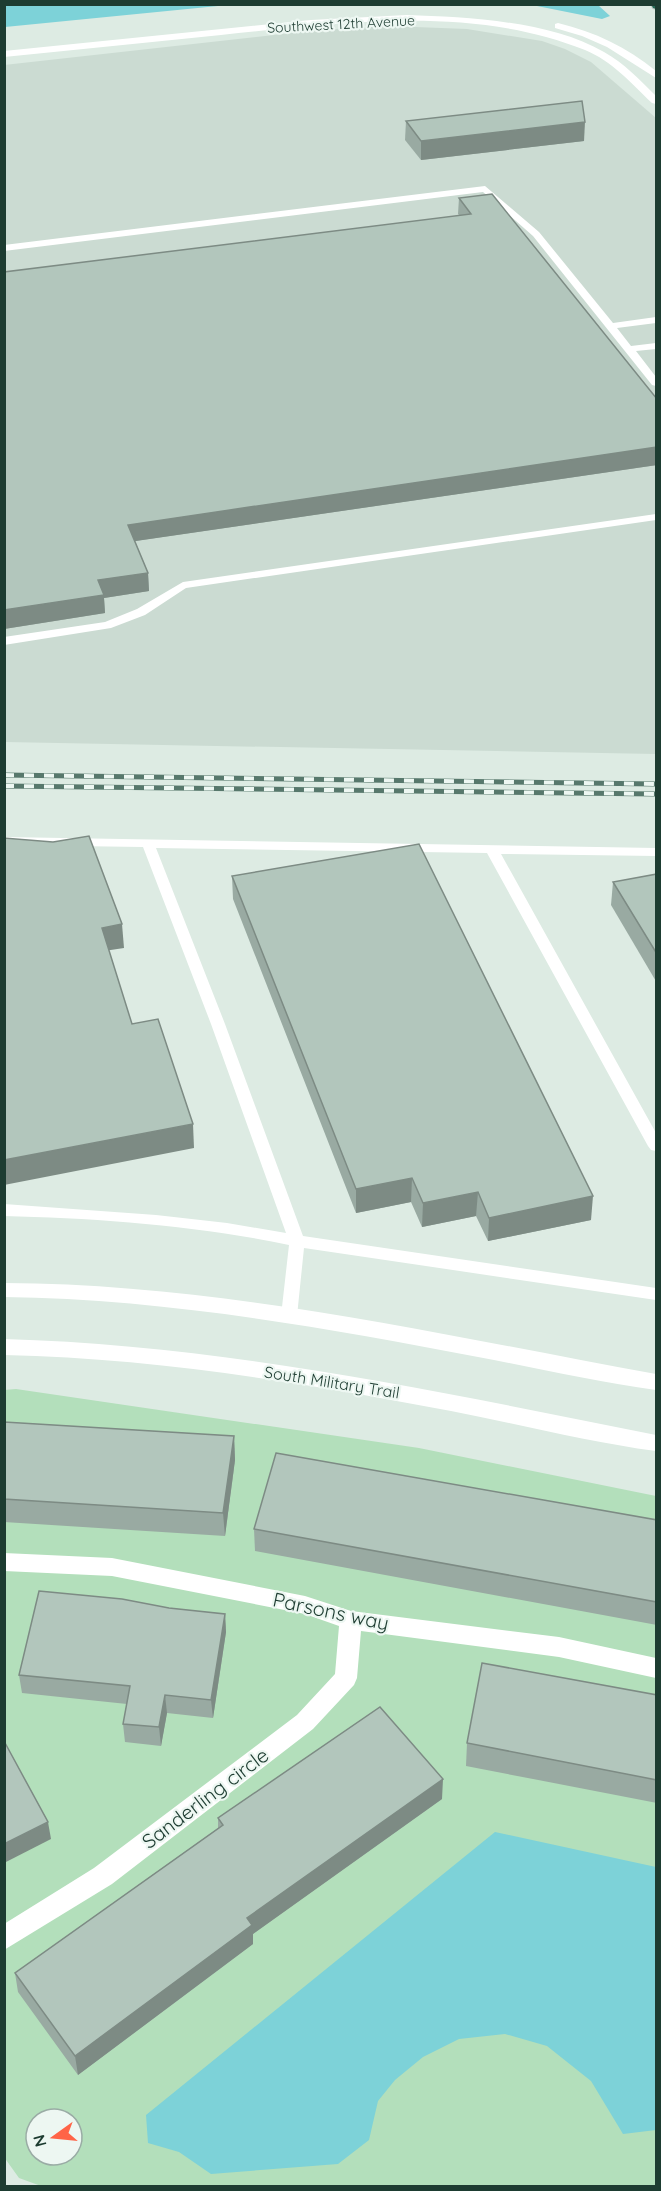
<svg xmlns="http://www.w3.org/2000/svg" width="661" height="2191" font-family="Quicksand,sans-serif">
<style>
.built{fill:#cbdbd2}
.green{fill:#b3dfbb;fill-rule:evenodd}
.water{fill:#7dd2d8}
.lines{fill:none;stroke-linecap:round;stroke-linejoin:round}
.motorway-casing{stroke:#c0c8c5;stroke-width:2}
.service{fill:#fff;fill-rule:evenodd}
.minor{fill:#fff;fill-rule:evenodd}
.tertiary{fill:#fff;fill-rule:evenodd}
.motorway{fill:#266b57;fill-rule:evenodd}
.rail-casing{stroke:#57786c;stroke-width:5}
.rail{stroke:#edf7f2;stroke-width:4;stroke-dasharray:10;stroke-linecap:butt}
.wall{fill:#99aaa2}
.shaded-wall{fill:#7d8b84}
.building{fill:#b2c6bc;stroke:#7d8b84;stroke-width:1.5}
.labels{text-anchor:middle;dominant-baseline:central;stroke-width:4.5;stroke-linejoin:round;paint-order:stroke}
.far-street-label{font-size:14px;fill:#1d3c31;stroke:#edf7f2}
.street-label{font-size:16px;fill:#1d3c31;stroke:#edf7f2}
.near-street-label{font-size:20px;fill:#1d3c31;stroke:#edf7f2}
</style>
<rect width="100%" height="100%" fill="#ddebe3"/>
<polygon class="built" points="389,26 467,29 542,41 565,49 591,62 656,118 656,754 5,742 4,65 318,30"/>
<path class="green" d="M16,1389l403,59 237,48v690h-615l-22,-8 -15,-21v-767zM36,2119h36v36h-36z"/>
<g class="water">
<polygon points="5,4 228,4 228,5 5,27"/>
<polygon points="532,5 598,5 610,16 602,19"/>
<polygon points="495,1832 656,1867 656,2130 623,2134 591,2081 547,2046 505,2034 459,2039 423,2057 395,2080 378,2101 369,2140 338,2164 211,2174 179,2152 148,2143 146,2115"/>
</g>
<g class="lines">
<defs>
<polygon id="motorway" points="651,4 656,4 656,9 653,8"/>
</defs>
<use href="#motorway" class="motorway-casing"/>
<g class="service">
<polygon points="485,186 539,232 613,323 656,317 656,323 617,328 631,346 656,343 656,349 636,351 656,377 656,386 652,385 533,236 483,192 4,251 4,245"/>
<polygon points="656,514 656,520 186,588 145,615 111,628 4,645 4,637 105,622 137,609 183,582"/>
<path d="M4,837l652,11v8l-155,-2 155,279v18l-5,-1 -3,-4 -161,-293 -331,-5 69,176 78,212 353,52v12l-352,-52 -7,68 -2,4 -6,2 -6,-2 -2,-4 8,-71c-89,-19 -194,-27 -285,-29v-12l152,11 71,8 59,10 -75,-209 -68,-177 -139,-2z"/>
</g>
<g class="minor">
<path d="M407,15c61,2 143,6 197,37 20,11 36,28 52,44v8l-4,-1c-20,-19 -40,-42 -67,-53 -114,-46 -245,-27 -364,-15 -72,7 -144,15 -217,22v-6l307,-31z"/>
<path d="M558,23c37,9 69,24 98,48v7l-49,-31 -25,-11 -27,-8v-4z"/>
<polygon points="4,1553 112,1558 305,1596 351,1611 559,1637 656,1658 656,1678 559,1657 361,1631 357,1678 354,1685 313,1729 112,1884 4,1950 4,1924 94,1868 297,1715 335,1674 339,1626 305,1614 112,1576 4,1571"/>
</g>
<g class="tertiary">
<path d="M4,1283c220,1 437,52 652,91v16c-59,-8 -119,-22 -178,-33 -157,-30 -314,-58 -474,-60z"/>
<path d="M4,1339c220,6 437,53 652,96v16c-68,-9 -137,-27 -205,-40 -147,-28 -296,-53 -447,-56z"/>
</g>
<use href="#motorway" class="motorway"/>
<defs>
<g id="rail">
<polyline points="4,775 656,784"/>
<polyline points="4,786 656,794"/>
</g>
</defs>
<use href="#rail" class="rail-casing"/>
<use href="#rail" class="rail"/>
</g>
<g class="wall">
<polygon points="406,121 584,141 421,160 405,140"/>
<polygon points="459,198 657,399 657,465 135,541 148,573 149,591 104,598 105,613 4,629 460,216 458,214"/>
<polygon points="657,874 657,983 611,905 613,882"/>
<polygon points="232,876 591,1220 488,1241 476,1216 422,1227 411,1202 356,1213 233,899"/>
<polygon points="4,1422 234,1436 235,1460 225,1536 4,1522"/>
<polygon points="657,1520 657,1625 255,1551 254,1529"/>
<polygon points="169,1608 225,1614 226,1632 213,1718 167,1713 161,1746 125,1742 123,1724 127,1704 22,1693 19,1675"/>
<polygon points="657,1695 657,1803 466,1766 467,1743"/>
<polygon points="442,1799 253,1934 253,1944 78,2075 18,1992 15,1973 218,1828 218,1818"/>
</g>
<g class="shaded-wall">
<polygon points="585,122 584,141 421,160 421,141"/>
<polygon points="657,447 657,465 129,542 128,525"/>
<polygon points="148,573 149,591 104,598 105,613 4,629 4,610 98,580"/>
<polygon points="122,924 124,948 104,951 102,928"/>
<polygon points="193,1124 194,1148 4,1185 4,1160"/>
<polygon points="412,1178 411,1202 356,1213 356,1189"/>
<polygon points="478,1192 476,1216 422,1227 423,1203"/>
<polygon points="593,1196 591,1220 488,1241 489,1218"/>
<polygon points="234,1436 235,1460 225,1536 223,1513"/>
<polygon points="225,1614 226,1632 213,1718 211,1700"/>
<polygon points="165,1695 167,1713 161,1746 159,1727"/>
<polygon points="443,1779 442,1799 253,1934 253,1944 78,2075 75,2056 247,1918"/>
<polygon points="48,1822 51,1839 4,1863 4,1844"/>
</g>
<g class="building">
<polygon points="582,101 585,122 421,141 406,121"/>
<polygon points="492,194 657,399 657,447 128,525 148,573 98,580 104,595 4,610 4,272 471,214 459,198"/>
<polygon points="89,836 122,924 102,928 132,1024 158,1019 193,1124 4,1160 4,838 53,842"/>
<polygon points="419,844 593,1196 489,1218 478,1192 423,1203 412,1178 356,1189 232,876"/>
<polygon points="657,874 657,954 613,882"/>
<polygon points="4,1422 234,1436 223,1513 4,1499"/>
<polygon points="276,1453 657,1520 657,1602 254,1529"/>
<polygon points="39,1591 122,1599 169,1608 225,1614 211,1700 165,1695 159,1727 123,1724 130,1686 19,1675"/>
<polygon points="482,1663 657,1695 657,1780 467,1743"/>
<polygon points="380,1707 443,1779 247,1918 252,1925 75,2056 15,1973 223,1825 218,1818"/>
<polygon points="4,1741 48,1822 4,1844"/>
</g>
<g class="labels">
<g class="far-street-label">
<text transform="translate(341 24) rotate(-3)">Southwest 12th Avenue</text>
</g>
<g class="street-label">
<text transform="translate(332 1382) rotate(9)">South Military Trail</text>
</g>
<g class="near-street-label">
<text transform="translate(331 1611) rotate(12)">Parsons way</text>
<text transform="translate(205 1798) rotate(-37)">Sanderling circle</text>
</g>
</g>
<rect width="661" height="2191" fill="none" stroke="#1d3c31" stroke-width="12"/>
<g transform="translate(54 2137) rotate(255)"><circle r="28" fill="#edf7f2" stroke="#9aaca5" stroke-width="1.5"/>
<path d="M0-4.5L10 22L0 15L-10 22Z" fill="#ff6447"/>
<text y="-9" font-size="16" font-weight="bold" text-anchor="middle" fill="#1d3c31">N</text>
</g>
</svg>
